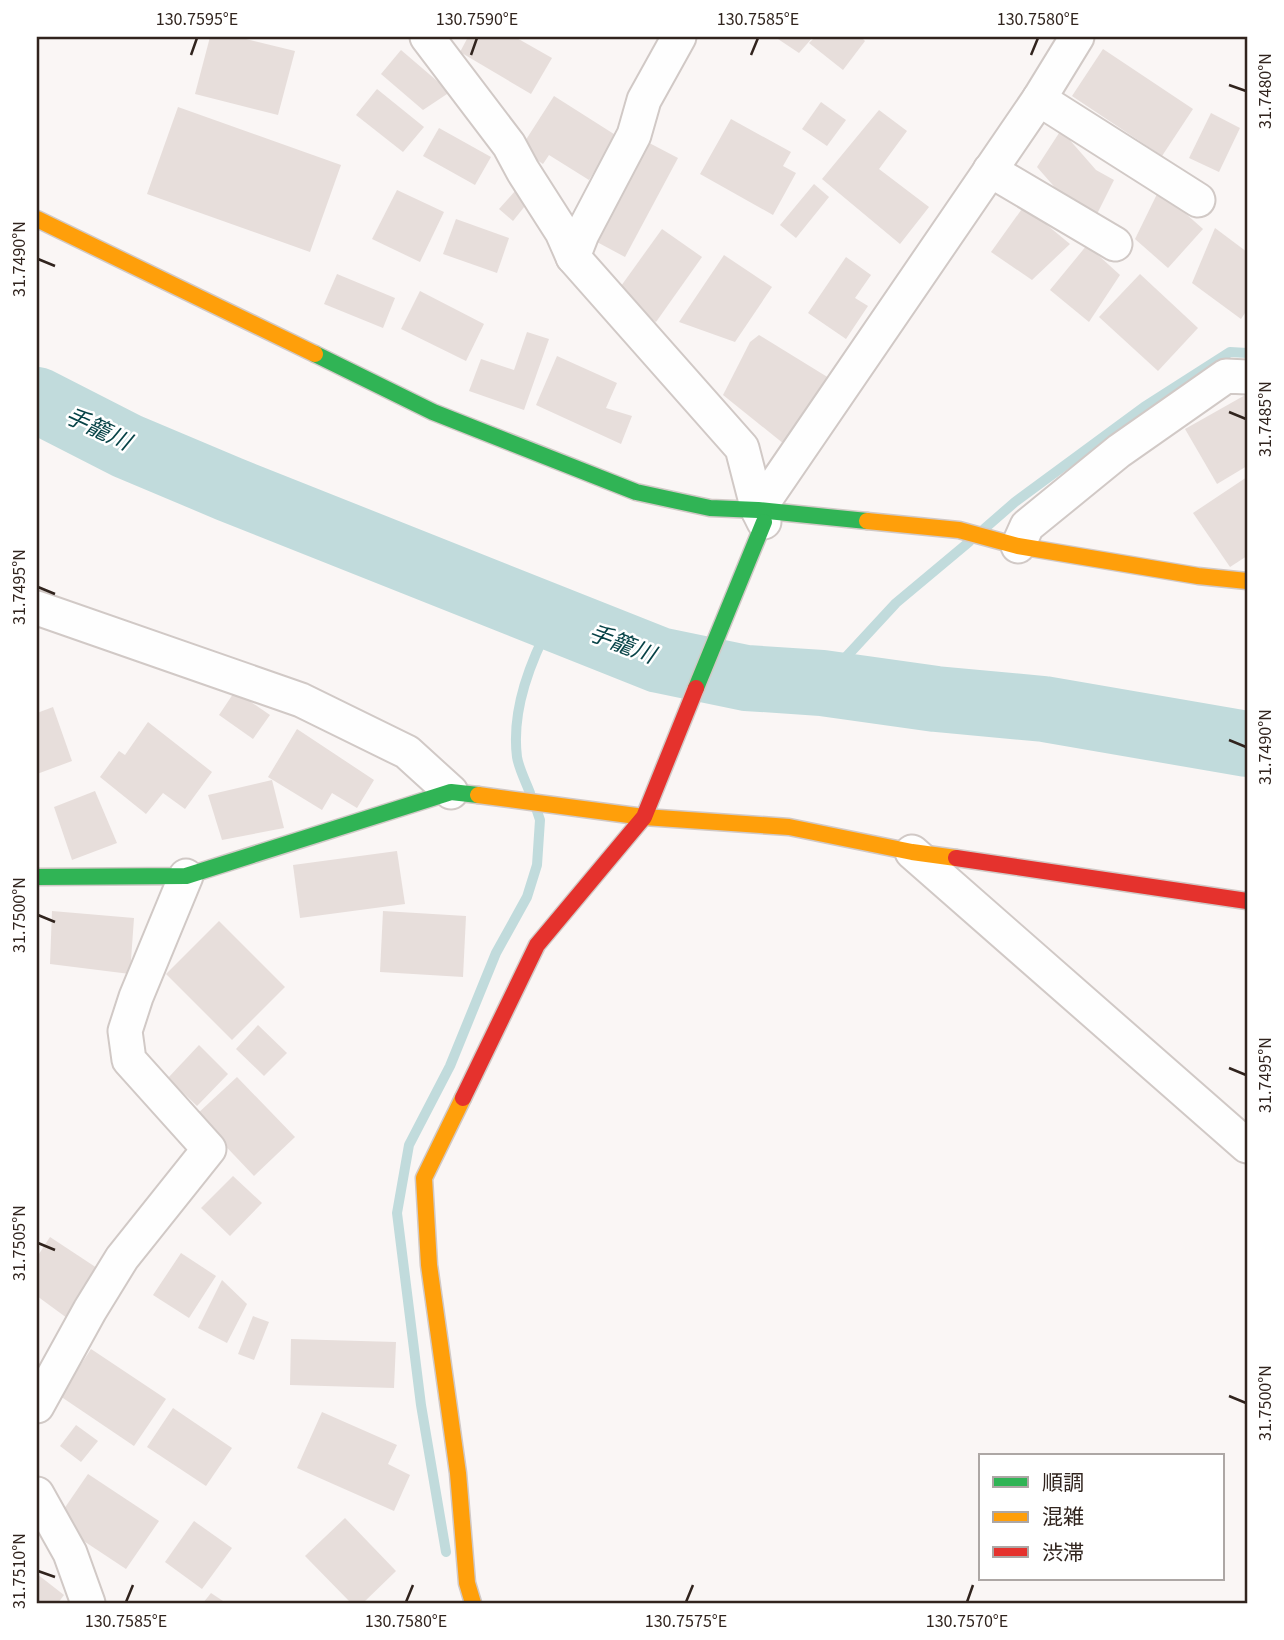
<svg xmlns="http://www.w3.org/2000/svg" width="1284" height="1640" font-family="'Source Sans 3','Noto Sans JP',sans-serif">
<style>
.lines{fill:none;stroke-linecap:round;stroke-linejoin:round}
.stream{stroke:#c1dbdc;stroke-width:10}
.river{stroke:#c1dbdc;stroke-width:66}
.building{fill:#e7dedb}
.street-casing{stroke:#d1c9c6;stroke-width:37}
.fast-casing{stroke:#d1c9c6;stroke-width:19}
.slow-casing{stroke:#d1c9c6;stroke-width:19}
.jam-casing{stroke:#d1c9c6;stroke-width:19}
.street{stroke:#fefefe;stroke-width:33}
.fast{stroke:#30b455;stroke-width:16}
.slow{stroke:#ff9f0a;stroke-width:16}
.jam{stroke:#e5322d;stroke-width:16}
.ticks{fill:none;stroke:#31241e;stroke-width:2.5}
.labels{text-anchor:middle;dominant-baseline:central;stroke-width:5;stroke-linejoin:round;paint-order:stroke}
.water-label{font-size:23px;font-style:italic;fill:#074347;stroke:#fff}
.neatline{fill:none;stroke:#31241e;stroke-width:2.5}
.ticks-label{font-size:18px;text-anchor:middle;fill:#31241e}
</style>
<rect width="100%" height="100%" fill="#faf6f5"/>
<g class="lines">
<g class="stream">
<polyline points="984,529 1015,502 1144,407 1230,352 1247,353"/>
<polyline points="822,683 896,603 969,542"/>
<path d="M530,793c-4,-11 -11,-24 -13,-36 -6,-48 14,-97 36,-139"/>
<polyline points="446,1552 421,1405 397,1213 409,1145 450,1066 496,953 527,897 537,865 540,820 536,808"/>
</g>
<polyline class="river" points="37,400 127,446 229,489 659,660 746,678 822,683 936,699 1044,709 1247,744"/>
</g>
<g class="building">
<polygon points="210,37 238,37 295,51 278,115 195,94"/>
<polygon points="468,37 515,37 552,58 531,94 460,52"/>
<polygon points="775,37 813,37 799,53"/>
<polygon points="815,37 861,37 865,41 843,70 809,43"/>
<polygon points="1103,49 1193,109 1162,156 1072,96"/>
<polygon points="401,50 450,92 423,110 381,74"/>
<polygon points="377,89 424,127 403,152 356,115"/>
<polygon points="554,96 617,136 589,180 549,155 543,164 520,149"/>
<polygon points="821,102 846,120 827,146 802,129"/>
<polygon points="178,107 341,165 310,252 147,194"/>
<polygon points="879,110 907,131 879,169 929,207 900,244 822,179"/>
<polygon points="1211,113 1240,128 1219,172 1189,158"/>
<polygon points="731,119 791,152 783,166 796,173 773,215 700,174"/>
<polygon points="439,128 491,157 475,185 423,156"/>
<polygon points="1061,130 1096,170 1114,180 1095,218 1072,207 1037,167"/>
<polygon points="634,135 678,158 625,257 582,234"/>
<polygon points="814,184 829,197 796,238 780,225"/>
<polygon points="397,190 444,212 420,262 372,239"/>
<polygon points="516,190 529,201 513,221 499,209"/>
<polygon points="1159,190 1203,229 1168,268 1135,239"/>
<polygon points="1024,206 1070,244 1032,280 991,252"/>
<polygon points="456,219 509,238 497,273 443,254"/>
<polygon points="1215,228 1247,252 1247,310 1241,319 1192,283"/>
<polygon points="662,229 702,257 656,322 616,293"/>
<polygon points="1087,245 1120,275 1089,322 1050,290"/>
<polygon points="724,255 772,287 735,342 679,322"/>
<polygon points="846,257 871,275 855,298 868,306 846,339 808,313"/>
<polygon points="337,274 395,298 383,328 324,304"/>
<polygon points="1140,274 1198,328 1158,371 1099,317"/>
<polygon points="420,291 484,324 466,361 401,329"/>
<polygon points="527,332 549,339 524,410 469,391 481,359 514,370"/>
<polygon points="759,335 829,378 784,444 723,395 750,342"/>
<polygon points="557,356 617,383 606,408 632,416 621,444 536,405"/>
<polygon points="1247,394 1247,466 1217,484 1185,429"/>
<polygon points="1247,477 1247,556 1230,567 1193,513"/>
<polygon points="235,691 270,715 253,739 219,715"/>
<polygon points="53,707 72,761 37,774 37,713"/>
<polygon points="148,722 212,772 185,809 163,793 146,814 100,777 119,751 125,755"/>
<polygon points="297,729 374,780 357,808 332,793 322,810 268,777"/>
<polygon points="272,780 284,828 222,840 208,795"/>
<polygon points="95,791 117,843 72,860 54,807"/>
<polygon points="397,851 405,904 300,918 293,865"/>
<polygon points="52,911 134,918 130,974 50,964"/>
<polygon points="383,911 466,916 463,977 380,972"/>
<polygon points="219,921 285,987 232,1040 166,974"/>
<polygon points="258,1025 287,1053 264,1076 236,1049"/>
<polygon points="199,1045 228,1074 197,1106 168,1078"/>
<polygon points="237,1077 295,1137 254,1176 196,1115"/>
<polygon points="233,1176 262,1203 230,1236 201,1208"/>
<polygon points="50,1237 100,1270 67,1318 37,1296 37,1257"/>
<polygon points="181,1253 216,1276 189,1318 153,1295"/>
<polygon points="222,1280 247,1304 227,1343 198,1328"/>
<polygon points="253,1316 269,1322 254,1360 238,1354"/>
<polygon points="291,1339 396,1342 394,1388 290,1385"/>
<polygon points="91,1349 166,1399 134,1446 60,1396"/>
<polygon points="173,1408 232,1448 206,1486 147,1447"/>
<polygon points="322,1412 397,1445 388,1464 410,1475 394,1511 297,1468"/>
<polygon points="76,1425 98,1441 81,1462 60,1446"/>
<polygon points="88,1474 159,1521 126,1569 55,1522"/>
<polygon points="345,1518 396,1571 363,1603 351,1603 305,1556"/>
<polygon points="194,1521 232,1548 202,1589 165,1562"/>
<polygon points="37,1574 64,1595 58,1603 37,1603"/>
<polygon points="211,1593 226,1603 203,1603"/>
</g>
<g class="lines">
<defs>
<g id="street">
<polyline points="427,37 509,145 523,171 562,232 573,257 742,448 758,510 764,522"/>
<polyline points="1039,99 1198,200"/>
<polyline points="990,170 1115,244"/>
<polyline points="573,257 582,234 634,135 644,100 679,37"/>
<polyline points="758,510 1039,99 1077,37"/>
<polyline points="1018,546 1027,526 1119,451 1226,376 1247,377"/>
<polyline points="37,608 301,700 407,752 451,792"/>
<polyline points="912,852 1247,1146"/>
<polyline points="37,1406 90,1310 122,1258 209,1149 129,1060 125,1031 136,997 186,876"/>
<polyline points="37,1494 70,1553 88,1603"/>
</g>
<g id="fast">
<polyline points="315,354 433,412 636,492 710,508 758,510 867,521"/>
<polyline points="696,688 764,522"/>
<polyline points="37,877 186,876 451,792 478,795"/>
</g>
<g id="slow">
<polyline points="37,219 315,354"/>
<polyline points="867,521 959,530 1018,546 1198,576 1247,581"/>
<polyline points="478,795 644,817 789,827 912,852 956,858"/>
<polyline points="463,1098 424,1178 429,1265 458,1473 467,1583 473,1603"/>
</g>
<g id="jam">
<polyline points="956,858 1247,901"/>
<polyline points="463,1098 537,945 644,817 696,688"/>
</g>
</defs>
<use href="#street" class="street-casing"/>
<use href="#fast" class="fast-casing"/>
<use href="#slow" class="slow-casing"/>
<use href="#jam" class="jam-casing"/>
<use href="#street" class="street"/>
<use href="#fast" class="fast"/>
<use href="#slow" class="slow"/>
<use href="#jam" class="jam"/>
</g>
<path class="ticks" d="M191,55l6,-17M471,55l6,-17M751,55l7,-17M1031,55l7,-17M1229,85l17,6M38,259l17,7M1229,412l17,7M38,587l17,7M1229,740l17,7M38,915l17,7M1229,1068l17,7M38,1243l17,7M1229,1396l17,7M38,1571l17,6M126,1602l7,-17M406,1602l7,-17M686,1602l7,-17M967,1602l6,-17"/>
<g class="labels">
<g class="water-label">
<text transform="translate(98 429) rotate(25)">手籠川</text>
<text transform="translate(622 644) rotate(21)">手籠川</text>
</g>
</g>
<rect width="1284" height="1640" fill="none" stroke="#ffffff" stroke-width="77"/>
<rect x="979" y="1454" width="245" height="126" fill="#ffffff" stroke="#ada7a5" stroke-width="2"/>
<rect x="993" y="1477" width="35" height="10" fill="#30b455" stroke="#ada7a5" stroke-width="2"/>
<text x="1042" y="1490" font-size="21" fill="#31241e">順調</text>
<rect x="993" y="1512" width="35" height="10" fill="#ff9f0a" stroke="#ada7a5" stroke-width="2"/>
<text x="1042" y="1524" font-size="21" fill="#31241e">混雑</text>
<rect x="993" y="1547" width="35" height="10" fill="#e5322d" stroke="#ada7a5" stroke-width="2"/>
<text x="1042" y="1560" font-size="21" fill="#31241e">渋滞</text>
<rect x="38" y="38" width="1208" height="1564" class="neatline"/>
<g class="ticks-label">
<text x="197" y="25">130.7595°E</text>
<text x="477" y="25">130.7590°E</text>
<text x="758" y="25">130.7585°E</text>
<text x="1038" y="25">130.7580°E</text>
<text transform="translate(1265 91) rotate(-90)" y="6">31.7480°N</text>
<text transform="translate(19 259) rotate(-90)" y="6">31.7490°N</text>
<text transform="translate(1265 419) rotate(-90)" y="6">31.7485°N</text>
<text transform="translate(19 587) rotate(-90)" y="6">31.7495°N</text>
<text transform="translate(1265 747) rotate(-90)" y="6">31.7490°N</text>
<text transform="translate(19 915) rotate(-90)" y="6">31.7500°N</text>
<text transform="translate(1265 1075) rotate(-90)" y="6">31.7495°N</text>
<text transform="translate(19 1243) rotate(-90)" y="6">31.7505°N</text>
<text transform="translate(1265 1403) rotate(-90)" y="6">31.7500°N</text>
<text transform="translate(19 1571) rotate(-90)" y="6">31.7510°N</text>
<text x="126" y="1627">130.7585°E</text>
<text x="406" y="1627">130.7580°E</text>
<text x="686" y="1627">130.7575°E</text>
<text x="967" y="1627">130.7570°E</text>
</g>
</svg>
